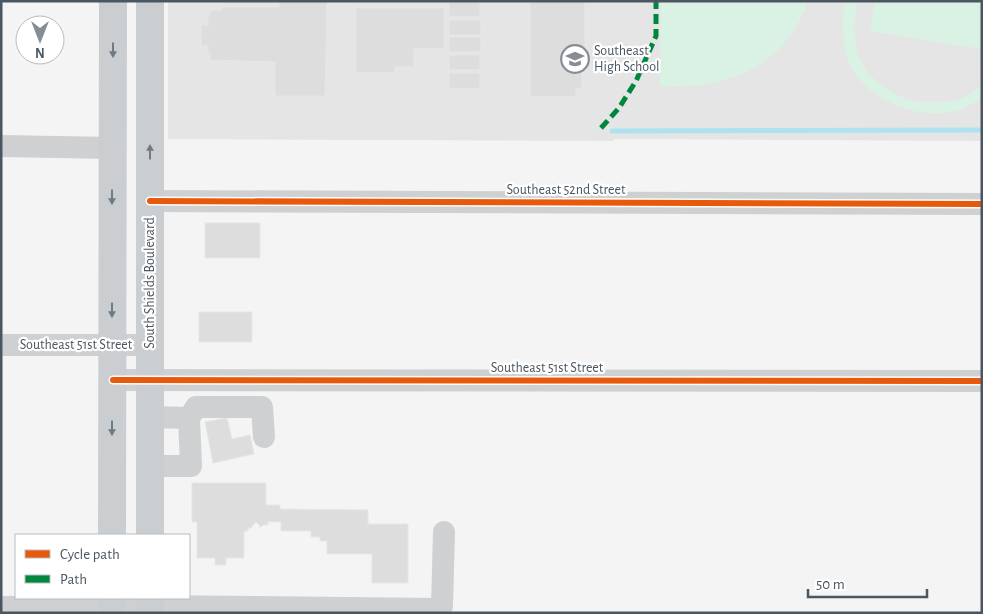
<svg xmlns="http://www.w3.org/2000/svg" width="983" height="614" font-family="'Alegreya Sans',sans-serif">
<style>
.education{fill:#e6e5e6}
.green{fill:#d9f2e3}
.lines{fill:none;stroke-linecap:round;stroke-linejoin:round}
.stream{stroke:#aee2f0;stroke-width:5}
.building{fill:#ddddde;stroke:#e5e6e7}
.minor{stroke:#ced0d2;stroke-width:22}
.major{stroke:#caced1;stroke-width:28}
.quiet{stroke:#00873e;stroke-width:5;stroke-dasharray:10 5;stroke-linecap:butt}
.cycleway-casing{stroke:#fff;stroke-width:9}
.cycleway{stroke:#e8590c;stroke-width:6}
.oneway{fill:#707a83}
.labels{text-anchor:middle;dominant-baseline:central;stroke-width:4.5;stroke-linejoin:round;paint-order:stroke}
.poi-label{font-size:14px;fill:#4a5661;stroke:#fff;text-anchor:start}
.street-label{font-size:14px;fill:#4a5661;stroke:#fff}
</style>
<rect width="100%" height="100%" fill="#f4f4f4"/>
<polygon class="education" points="168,1 982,1 982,141 614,139 614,141 168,139"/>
<g class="green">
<path d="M661,1h147c-24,67 -81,89 -148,85z"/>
<path d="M845,1h12c-3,20 -5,39 3,58 8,20 32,36 53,42 8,2 18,1 27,1 5,0 11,0 15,-1 10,-3 19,-10 27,-16v12c-35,31 -96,14 -124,-19 -16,-20 -17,-53 -13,-77z"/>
<polygon points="875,1 982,1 982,49 870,31"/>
</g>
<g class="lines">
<polyline class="stream" points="612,131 982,130"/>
</g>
<g class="building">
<polygon points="279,1 327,1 325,96 275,96 275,62 210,60 210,54 208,54 208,46 201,46 201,25 208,25 208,15 210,15 210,10 222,10 222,7 279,7"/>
<polygon points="530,1 585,1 585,56 582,56 582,89 576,89 576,97 530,97"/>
<rect x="449" y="2" width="31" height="15"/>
<polygon points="356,8 444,8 444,49 414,49 414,67 395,67 395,73 356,73"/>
<rect x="449" y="20" width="32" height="15"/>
<rect x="449" y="37" width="32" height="15"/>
<rect x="449" y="55" width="31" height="15"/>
<rect x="449" y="73" width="31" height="16"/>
<rect x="205" y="223" width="55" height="35"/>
<rect x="199" y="312" width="53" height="30"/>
<polygon points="227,418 232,439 250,435 254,454 213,463 205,422"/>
<polygon points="192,483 266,483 266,505 280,505 280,509 368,510 368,524 408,524 408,583 372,583 372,554 327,554 327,541 320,541 320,537 311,537 311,531 281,531 281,522 268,522 268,525 263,525 259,528 260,526 256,522 251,528 248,528 248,531 244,531 244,558 226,558 226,565 215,565 215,558 197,558 197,522 192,522"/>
</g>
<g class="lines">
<g class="minor">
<polyline points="1,146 113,148"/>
<polyline points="150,201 982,204"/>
<polyline points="1,345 151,345"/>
<polyline points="113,380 982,381"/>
<polyline points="189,418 196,407 262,407 264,437"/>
<polyline points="150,466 191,466 189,418 151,417"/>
<polyline points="1,607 150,606 438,609 442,606 444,532"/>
</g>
<g class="major">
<polyline points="112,535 113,1"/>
<polyline points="150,535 150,1"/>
<polyline points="112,613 112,598"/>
<polyline points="150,613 150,598"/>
</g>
<polyline class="quiet" points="601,128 619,108 636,81 656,36 656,1"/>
<defs>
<g id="cycleway">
<polyline points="150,201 982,204"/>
<polyline points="113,380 982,381"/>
</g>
</defs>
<use href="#cycleway" class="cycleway-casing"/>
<use href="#cycleway" class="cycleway"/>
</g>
<defs><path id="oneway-solid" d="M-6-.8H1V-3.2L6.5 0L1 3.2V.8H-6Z" transform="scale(1.25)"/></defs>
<g class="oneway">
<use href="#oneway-solid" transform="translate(113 50) rotate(90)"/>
<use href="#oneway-solid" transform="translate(150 152) rotate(-90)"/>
<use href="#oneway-solid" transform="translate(112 197) rotate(90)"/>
<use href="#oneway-solid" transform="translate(112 310) rotate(90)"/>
<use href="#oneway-solid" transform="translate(112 428) rotate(90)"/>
</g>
<defs>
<symbol id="school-ring" viewBox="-11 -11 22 22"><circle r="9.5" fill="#fff" stroke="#868d94" stroke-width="1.5"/><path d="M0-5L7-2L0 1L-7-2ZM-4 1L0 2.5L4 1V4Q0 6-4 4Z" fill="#868d94"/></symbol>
</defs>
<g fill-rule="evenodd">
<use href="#school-ring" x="559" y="43" width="32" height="32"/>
</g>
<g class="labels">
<g class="poi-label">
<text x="594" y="51">Southeast<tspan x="594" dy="16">High School</tspan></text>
</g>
<g class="street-label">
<text x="566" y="190">Southeast 52nd Street</text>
<text transform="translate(150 283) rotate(-90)">South Shields Boulevard</text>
<text x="76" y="345">Southeast 51st Street</text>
<text x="547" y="368">Southeast 51st Street</text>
</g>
</g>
<rect width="983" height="614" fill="none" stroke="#4a5661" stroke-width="5"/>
<rect x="15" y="534" width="175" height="65" fill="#ffffff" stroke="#b7bbc0"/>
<rect x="25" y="550" width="25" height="8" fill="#e8590c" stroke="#b7bbc0"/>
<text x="60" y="559" font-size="15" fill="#4a5661">Cycle path</text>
<rect x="25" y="575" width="25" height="8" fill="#00873e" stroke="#b7bbc0"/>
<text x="60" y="584" font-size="15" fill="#4a5661">Path</text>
<g transform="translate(40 40) rotate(180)"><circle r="24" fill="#ffffff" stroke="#b7bbc0"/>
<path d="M0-4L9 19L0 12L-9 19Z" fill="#868d94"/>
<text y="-8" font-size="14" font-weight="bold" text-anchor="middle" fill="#4a5661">N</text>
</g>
<path d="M808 589v8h119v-8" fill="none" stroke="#4a5661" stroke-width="2.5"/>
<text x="816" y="589" font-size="15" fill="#4a5661" stroke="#ffffff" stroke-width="4" paint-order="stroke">50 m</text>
</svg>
